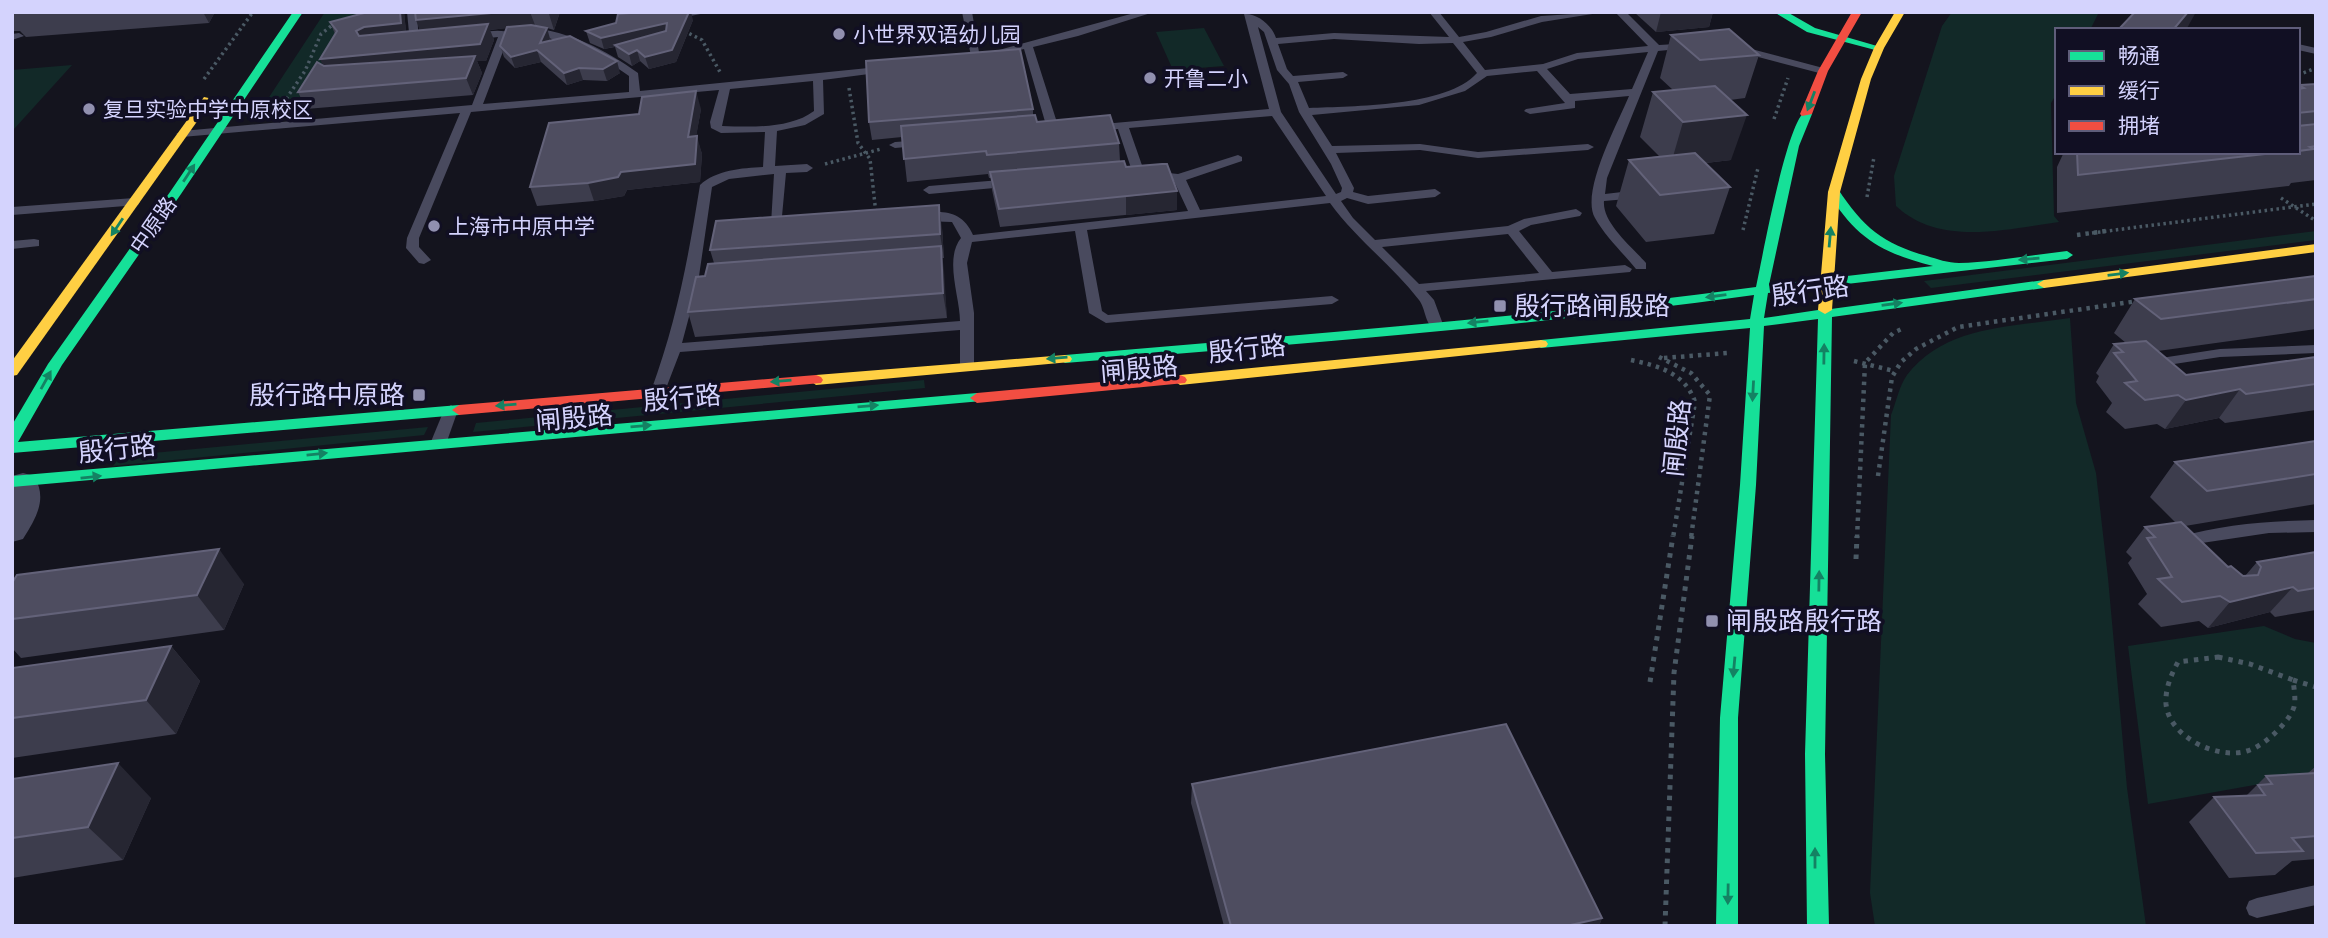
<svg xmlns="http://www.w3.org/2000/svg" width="2328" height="938" font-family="Cabin,'Noto Sans SC',sans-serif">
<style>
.green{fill:#122928}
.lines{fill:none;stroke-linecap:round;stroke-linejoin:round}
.path-far2{stroke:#4a5964;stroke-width:3.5;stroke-dasharray:2.5 3.5;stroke-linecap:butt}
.path-far1{stroke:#4a5964;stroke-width:4.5;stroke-dasharray:3.5 5;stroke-linecap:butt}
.path{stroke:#4a5964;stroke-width:5;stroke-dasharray:4.5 6;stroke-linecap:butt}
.lane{fill:#494a5e;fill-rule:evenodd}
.street{fill:#494a5e;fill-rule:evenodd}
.fast{fill:#16e098;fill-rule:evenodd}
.slow{fill:#ffcf43;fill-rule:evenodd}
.jam{fill:#f24e42;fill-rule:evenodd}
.wall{fill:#3d3d4d}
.shaded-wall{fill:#262632}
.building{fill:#4e4d60;stroke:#636279;stroke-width:2}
.oneway{fill:#148263}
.poi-dot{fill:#9190af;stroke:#110f23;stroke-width:2.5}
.labels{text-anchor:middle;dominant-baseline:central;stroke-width:7;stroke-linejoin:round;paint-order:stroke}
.far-poi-label{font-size:21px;fill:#d4d3fd;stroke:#110f23;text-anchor:start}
.far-street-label{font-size:21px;fill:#d4d3fd;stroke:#110f23}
.street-label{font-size:26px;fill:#d4d3fd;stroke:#110f23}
.poi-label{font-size:26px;fill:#d4d3fd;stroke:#110f23;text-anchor:start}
</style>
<rect width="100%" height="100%" fill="#14141e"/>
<g class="green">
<polygon points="325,12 364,12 354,29 334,34 340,46 297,117 288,118 288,111 258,114"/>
<path d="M1952,12h147l-9,18h-33v63l-6,10 3,113 5,6c-54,7 -119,25 -163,-16l-2,-30 48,-150z"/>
<polygon points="1204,28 1224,66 1173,70 1156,32"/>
<polygon points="72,65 14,129 12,129 12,70"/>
<polygon points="2316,231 2316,240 1931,288 1924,281"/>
<path d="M2070,318l6,85 20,70 12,105 19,210 19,138h-271l-5,-33 21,-478c5,-12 8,-29 16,-40 38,-50 106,-48 163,-57z"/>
<polygon points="924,380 925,388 473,432 476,423"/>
<polygon points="428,427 424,435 113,466 121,456"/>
<polygon points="2264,626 2295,639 2316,643 2316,774 2148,804 2128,646"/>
</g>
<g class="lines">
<g class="path-far2">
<polyline points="684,31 702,40 720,72"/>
<polyline points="2298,75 2316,68"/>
<polyline points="204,79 253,12"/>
<polyline points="849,88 858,143 870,159 876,214"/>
<polyline points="284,110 284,102 305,71 321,34 335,23"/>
<polyline points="1774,119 1788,78"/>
<polyline points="825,164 881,149"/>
<polyline points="1867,197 1874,157"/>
<polyline points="2281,198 2316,221"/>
<polyline points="1743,230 1758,168"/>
<polyline points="2092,233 2316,204"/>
</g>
<g class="path-far1">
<polyline points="2077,235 2106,231"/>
<polyline points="1659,357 1691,373 1710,395 1691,538"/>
<polyline points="1664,358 1728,353"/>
<path d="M1631,360c28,6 54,13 64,42l-22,136"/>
<polyline points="1854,361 1894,371"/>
<polyline points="1878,476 1892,377 1901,362 1916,349 1958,327 2138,301"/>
<polyline points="1857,538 1865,363 1893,333 1904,328"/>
</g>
<g class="path">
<polyline points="1856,559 1857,536"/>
<path d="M2218,657l32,7 43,16c1,9 3,19 1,27 -4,11 -12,19 -20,27 -8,7 -17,14 -27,17 -30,9 -78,-14 -81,-47 -1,-15 5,-29 12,-42z"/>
<polyline points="2293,680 2316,687"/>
<polyline points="1650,682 1673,536"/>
<polyline points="1665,926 1674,673 1692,536"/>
</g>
<g class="lane">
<polygon points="407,12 417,12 419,45 410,43"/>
<polygon points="681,12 711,12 685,17 682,16"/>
<polygon points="962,12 972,12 980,58 971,56"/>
<polygon points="1138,12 1154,12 1078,36 1033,47 1060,132 1058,134 1048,132 1024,49 993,56 988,53"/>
<path d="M1429,12h10l20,25 27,-5 55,-16 64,-4 -63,10 -51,15 -28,5 22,28 58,-6 34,-11 71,-7 -33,-34h11l33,33 34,-2 1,2 -5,3 -31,3 -51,127 -2,16 34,-4 6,4 -6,4 -35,3c-2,22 28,46 42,62v6h-10c-13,-16 -31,-33 -41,-51 -15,-26 23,-95 34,-122l-54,5v7l-45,6 -6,-3 2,-2 39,-6 -28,-32 -50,5 -22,15 -46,14 -107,10 20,31 88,-2 58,8 110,-8 6,3 -6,3 -110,8 -58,-8 -84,3 18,35 -1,4 15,4 67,-7 6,4 -6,4 -67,7 -21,-6 -6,3 12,17 22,22 133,-14 16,-7 52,-10 6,4 -2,3 -49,9 -12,6 33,41 73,-7 7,4 -2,3 -204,19 8,9 10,27 -7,4c-12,-4 -11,-22 -18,-31 -27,-35 -63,-61 -89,-97l-243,27 15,81 6,4 224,-19 7,4 -7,4 -226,19 -17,-10 -14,-82 -103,11 -5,21 7,50v52l-2,3h-10l-2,-3v-35l-280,22 -15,39 -7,5 -7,-5c26,-71 37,-132 49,-206 16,-15 42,-17 63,-18l2,-35 -44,1 -10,-5 -1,-6 9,-32 -248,22 -52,126v9l12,13 -7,4 -5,-1 -13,-15 1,-10 53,-125 -278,24 -6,-3 6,-3 290,-26 26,-68 -25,3 -5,-3c9,-5 33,-9 42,-4l-27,71 146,-12v-16c-32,-23 -65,-36 -103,-43v-4l4,-1c39,3 76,22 108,45l2,18 248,-25 5,3 -1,2 -69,9 1,34 -19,11 -28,6 -2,35 32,-2 6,4 -6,4 -21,1 -5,54h-8l-2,-3 3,-50 -45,5 -17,8 -14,96 -16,60 278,-22c0,-24 -16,-62 1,-83l-9,-16 -30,-1 -6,-4 2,-3c24,-4 44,-4 55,21l215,-24 -14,-30 -25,-4v-6l29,3 60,-19 4,2v4l-56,19 14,30 126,-14 -54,-80 -143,12 15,43 -6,4 -6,-4 -14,-42 -26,2 -6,-3 6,-3 177,-16 -25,-95c13,-1 28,11 32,24l58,-5 115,4zM1258,27l6,5 13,38 12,14 10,28 32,52 11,24 -1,4 -5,2 -55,-82zM1334,39l85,5 34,-1 24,30c-30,34 -125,33 -168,35l-11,-26 45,-4 5,-3 -5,-3 -50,4 -6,-7 -9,-25zM1648,52l-16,37 -62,5 -23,-25 31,-10zM813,81l1,30c-24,18 -63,16 -92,15l8,-37zM1508,234l31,39 -120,11 -37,-37z"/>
<polygon points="2310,12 2316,12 2316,15 2312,14"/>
<polygon points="12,34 19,33 24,36 12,40"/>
<polygon points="2298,44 2316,48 2316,54 2298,50"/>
<polygon points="1736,45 1827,69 1828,71 1823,74 1732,50 1732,46"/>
<polygon points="924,140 930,143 928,145 895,148 889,145 895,142"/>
<polygon points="1012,179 1018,183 1016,186 929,194 923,190 929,186"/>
<polygon points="134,198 140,202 138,205 12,215 12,207"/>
<polygon points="34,239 39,240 39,246 12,249 12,241"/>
<polygon points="2316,345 2316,353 2220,357 2148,368 2141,364 2148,360 2220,349"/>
<polygon points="451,405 458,410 446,444 438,449 433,448 430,444 444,410"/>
<path d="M2316,520v12l-47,1 -74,11 -4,9h-12l-2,-4 2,-12c44,-13 91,-16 137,-17z"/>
<polygon points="2316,885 2316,905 2257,918 2249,915 2246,908 2249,901 2257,898"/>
</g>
<path class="street" d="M23,473l11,3c14,23 2,42 -11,63l-11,3v-66z"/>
<g class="fast">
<polygon points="293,12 303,12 181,194 62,365 18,442 459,405 466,410 459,415 12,453 12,425 48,364 170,192"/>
<polygon points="1774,12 1787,12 1815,28 1884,48 1879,51 1807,32"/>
<path d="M1806,111l6,3 -13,32 -30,139 164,-19c-51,-13 -78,-28 -105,-74l6,-4 4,1c25,38 45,55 89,67 10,3 21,7 32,7 35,-1 72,-8 108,-12l6,4 -6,4 -299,34 -4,25 54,-8 7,-4 6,3 213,-29 7,4 -7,4 -212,29 -7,437 4,172h-22l-2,-172 13,-435 -54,7 -8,159 -18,233v208h-22l4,-208 20,-233 10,-157 -209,20 -7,-4 7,-4 209,-21 4,-24c-229,32 -459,49 -689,68l-7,-4 7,-4c230,-20 462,-37 691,-68 6,-27 31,-168 50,-176z"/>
<polygon points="977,393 984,398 982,401 12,487 12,476"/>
</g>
<g class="slow">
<polygon points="1895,12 1905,12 1884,48 1871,79 1840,192 1832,310 1825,314 1818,310 1828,192 1861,79 1874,48"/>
<polygon points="204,97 213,99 17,375 12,376 12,361"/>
<polygon points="2316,244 2316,252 2044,288 2037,284 2044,280"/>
<polygon points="1541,340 1546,341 1548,344 1546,347 1180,385 1173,380 1180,375"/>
<polygon points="1065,355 1070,356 1072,359 1070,362 816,385 809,380 816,375"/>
</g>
<g class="jam">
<polygon points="1852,12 1862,12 1828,71 1812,114 1802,116 1800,114 1818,71"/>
<polygon points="816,375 821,377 823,380 821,383 459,415 452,410 459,405"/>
<polygon points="1180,375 1185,377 1187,380 1185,383 977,403 970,398 977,393"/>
</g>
</g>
<g class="wall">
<polygon points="12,12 215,12 209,23 26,37 20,31 12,31"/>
<polygon points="366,12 404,12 406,32 420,31 415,12 560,12 554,30 547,28 550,39 550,41 620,73 607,81 583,80 567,85 541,62 515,68 504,57 500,46 506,28 490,30 494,40 486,61 477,61 482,73 473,95 306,109 298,92 323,66 335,34 330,22"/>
<polygon points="1634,12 1713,12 1709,27 1656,32"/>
<polygon points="693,20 676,62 649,69 640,61 632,66 618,57 615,47 604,49 590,43 586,31"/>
<polygon points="1671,35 1759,55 1745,98 1730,100 1731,160 1706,163 1730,187 1714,234 1646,242 1616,206 1629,160 1659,156 1640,137 1653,92 1673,90 1660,78"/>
<polygon points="2316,84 2316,180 2291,183 2289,186 2057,213 2057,167 2064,152 2298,152 2298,86"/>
<polygon points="701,109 696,136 702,154 700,182 627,190 624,196 594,201 537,206 530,187"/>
<polygon points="1033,109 1033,115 1037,122 1119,143 1120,161 1177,210 1000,227 992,190 991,178 989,178 988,174 907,182 902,137 872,140 869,122"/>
<polygon points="942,228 944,258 942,258 947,318 695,337 688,312 705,276 714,263 710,250"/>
<polygon points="2316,276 2316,329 2158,351 2186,375 2316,357 2316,410 2225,423 2219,418 2165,429 2157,424 2125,429 2106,412 2112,403 2096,382 2099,376 2096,373 2114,344 2126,343 2114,333 2135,299"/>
<polygon points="2316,441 2316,504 2185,526 2228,567 2243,576 2245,576 2257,562 2316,552 2316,610 2275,617 2270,612 2208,628 2199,621 2161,627 2138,604 2147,594 2128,563 2132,558 2126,552 2145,527 2176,523 2150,497 2175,462"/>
<polygon points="12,583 244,584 224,630 21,658 12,648"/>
<polygon points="171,646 200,681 176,734 12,758 12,668"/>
<polygon points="2316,766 2316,859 2292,861 2275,875 2229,878 2189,822 2214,797 2246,796 2266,776 2307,774"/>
<polygon points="12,779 151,798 123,860 12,878"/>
<polygon points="1192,784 1602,918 1599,926 1224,926 1191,803"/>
</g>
<g class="shaded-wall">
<polygon points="203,12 215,12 209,23"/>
<polygon points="400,12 404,12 407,39 363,47 356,31 364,27"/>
<polygon points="502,12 530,12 535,25 490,30 494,40 486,61 477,61 482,73 473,95 466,78 327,75 320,59 422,36 416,20"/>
<polygon points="550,12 560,12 554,30 549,14"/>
<polygon points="689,12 691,12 693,20 676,62 649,69 645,57"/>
<polygon points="1661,12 1713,12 1709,27 1656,32"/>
<polygon points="2188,12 2196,12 2186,30 2173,30"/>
<polygon points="667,23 670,34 604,49 601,38"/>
<polygon points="547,28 550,39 544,55 540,43"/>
<polygon points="537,50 541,62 515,68 511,57"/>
<polygon points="637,50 640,61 632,66 629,54"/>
<polygon points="617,61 620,73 607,81 603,69"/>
<polygon points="579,68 583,80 567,85 564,73"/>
<polygon points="696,91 701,109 693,155 688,137"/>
<polygon points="1747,115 1731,160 1670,167 1683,122"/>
<polygon points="697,136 702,154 700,182 627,190 624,196 594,201 588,183 621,172"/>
<polygon points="1177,191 1177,210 1126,215 1126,197"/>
<polygon points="939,205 942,228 944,258 940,234"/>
<polygon points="941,246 944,270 947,318 943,293"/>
<polygon points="2240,389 2219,418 2165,429 2186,400"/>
<polygon points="219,549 244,584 224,630 197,595"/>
<polygon points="2293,587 2270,612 2208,628 2230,602"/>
<polygon points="171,646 200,681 176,734 146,700"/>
<polygon points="118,763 151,798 123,860 88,827"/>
<polygon points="1602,918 1599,926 1566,926"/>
</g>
<g class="building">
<polygon points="368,12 400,12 401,23 364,27 356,31 359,36 488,24 480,44 320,59 337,31 330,22"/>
<polygon points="415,12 502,12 416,20"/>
<polygon points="642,12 689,12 672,50 645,57 637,50 629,54 615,45 666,31 667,23 601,38 586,31 616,23 618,14"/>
<polygon points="2135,12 2188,12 2173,30 2118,30"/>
<polygon points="531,25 547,28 540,43 570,36 617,61 603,69 579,68 564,73 537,50 511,57 500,46 507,27"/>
<polygon points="1729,29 1759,55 1700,60 1671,35"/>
<polygon points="1020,49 1033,109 869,122 866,61"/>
<polygon points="475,56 466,78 298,92 317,62 324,66"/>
<polygon points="2316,84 2316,111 2298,113 2298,89 2304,88 2299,85"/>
<polygon points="1715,86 1747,115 1683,122 1653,92"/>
<polygon points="696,91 688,137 697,136 695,164 621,172 618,177 588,183 530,187 549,123 639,114 642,97"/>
<polygon points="1035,115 1037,122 1110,115 1119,143 987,155 986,151 904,159 901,126"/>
<polygon points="2316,124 2316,146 2310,147 2314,149 2298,151 2298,126"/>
<polygon points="2077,152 2283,152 2078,175"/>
<polygon points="1695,153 1730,187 1660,195 1629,160"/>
<polygon points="1124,161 1126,167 1162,164 1167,164 1177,191 999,209 990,172"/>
<polygon points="939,205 940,234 710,250 716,221"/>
<polygon points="941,246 943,293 688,312 696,277 705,276 708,264"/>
<polygon points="2316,276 2316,299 2161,319 2135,299"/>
<polygon points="2146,341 2186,375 2316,357 2316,384 2246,394 2240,389 2186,400 2178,395 2145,400 2125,383 2137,381 2114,353 2123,352 2114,344"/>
<polygon points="2316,441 2316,474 2207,491 2175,462"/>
<polygon points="2181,522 2228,567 2231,566 2243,576 2258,575 2261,567 2257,562 2316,552 2316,588 2298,591 2293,587 2230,602 2220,596 2182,602 2158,579 2172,577 2147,538 2155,537 2145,527"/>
<polygon points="219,549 197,595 12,619 12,583 17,575"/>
<polygon points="171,646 146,700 12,718 12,668"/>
<polygon points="1506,724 1602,918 1566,926 1231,926 1192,784"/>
<polygon points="118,763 88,827 12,838 12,779"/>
<polygon points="2316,773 2316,836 2292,838 2303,851 2256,853 2214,797 2265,795 2258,785 2272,784 2266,776"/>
</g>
<defs><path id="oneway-solid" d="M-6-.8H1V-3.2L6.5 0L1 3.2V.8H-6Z" transform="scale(1.75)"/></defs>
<g class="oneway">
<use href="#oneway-solid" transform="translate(1811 101) rotate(111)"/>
<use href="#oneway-solid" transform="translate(189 173) rotate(-57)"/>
<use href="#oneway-solid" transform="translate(117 227) rotate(124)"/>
<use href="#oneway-solid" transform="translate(1830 237) rotate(-85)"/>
<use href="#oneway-solid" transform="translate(2029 259) rotate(175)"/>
<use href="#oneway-solid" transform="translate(2118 274) rotate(-7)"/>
<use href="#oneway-solid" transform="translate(1716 296) rotate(172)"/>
<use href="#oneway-solid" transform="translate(1892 304) rotate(-8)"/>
<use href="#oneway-solid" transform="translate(1478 322) rotate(174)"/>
<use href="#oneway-solid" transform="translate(1824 354) rotate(-89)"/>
<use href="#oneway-solid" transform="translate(1057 358) rotate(175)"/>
<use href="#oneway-solid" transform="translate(46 380) rotate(-61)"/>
<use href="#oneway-solid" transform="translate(781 381) rotate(175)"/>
<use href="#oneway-solid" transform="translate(1753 391) rotate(93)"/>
<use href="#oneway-solid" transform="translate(506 405) rotate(175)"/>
<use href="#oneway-solid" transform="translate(868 406) rotate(-5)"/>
<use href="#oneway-solid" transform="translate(641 426) rotate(-5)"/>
<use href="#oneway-solid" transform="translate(317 454) rotate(-6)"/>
<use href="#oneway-solid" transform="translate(91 477) rotate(-6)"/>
<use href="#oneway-solid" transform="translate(1819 581) rotate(-89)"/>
<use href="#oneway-solid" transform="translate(1734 667) rotate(95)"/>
<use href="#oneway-solid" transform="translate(1815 858) rotate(-90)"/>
<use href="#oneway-solid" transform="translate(1728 894) rotate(91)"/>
</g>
<g class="poi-dot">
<circle cx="839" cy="34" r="7"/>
<circle cx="1150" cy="78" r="7"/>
<circle cx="89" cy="109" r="7"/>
<circle cx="434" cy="226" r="7"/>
<rect x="1493" y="299" width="14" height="14" rx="3.5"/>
<rect x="412" y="388" width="14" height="14" rx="3.5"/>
<rect x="1705" y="614" width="14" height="14" rx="3.5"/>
</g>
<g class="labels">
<g class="far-poi-label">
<text x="853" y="34">小世界双语幼儿园</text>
<text x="1164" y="78">开鲁二小</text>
<text x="103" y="109">复旦实验中学中原校区</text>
<text x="448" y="226">上海市中原中学</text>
</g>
<g class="far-street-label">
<text transform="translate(153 225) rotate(-55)">中原路</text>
</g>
<g class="street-label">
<text transform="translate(1810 291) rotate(-8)">殷行路</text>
<text transform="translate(1247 349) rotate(-6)">殷行路</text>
<text transform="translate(1139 369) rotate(-5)">闸殷路</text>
<text transform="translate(682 398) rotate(-5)">殷行路</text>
<text transform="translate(574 418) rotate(-5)">闸殷路</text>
<text transform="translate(1677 438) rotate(-84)">闸殷路</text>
<text transform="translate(117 449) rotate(-6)">殷行路</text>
</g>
<g class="poi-label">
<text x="1514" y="306">殷行路闸殷路</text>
<text x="405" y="395" text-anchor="end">殷行路中原路</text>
<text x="1726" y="621">闸殷路殷行路</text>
</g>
</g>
<rect width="2328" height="938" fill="none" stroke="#d4d3fd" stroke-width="28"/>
<rect x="2055" y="28" width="245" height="126" fill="#110f23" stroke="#5f5d7a" stroke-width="2"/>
<rect x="2069" y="51" width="35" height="10" fill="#16e098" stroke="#5f5d7a" stroke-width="2"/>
<text x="2118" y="63" font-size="21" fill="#d4d3fd">畅通</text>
<rect x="2069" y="86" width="35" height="10" fill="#ffcf43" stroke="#5f5d7a" stroke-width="2"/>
<text x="2118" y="98" font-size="21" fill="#d4d3fd">缓行</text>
<rect x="2069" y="121" width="35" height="10" fill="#f24e42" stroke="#5f5d7a" stroke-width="2"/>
<text x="2118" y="133" font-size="21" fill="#d4d3fd">拥堵</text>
</svg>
